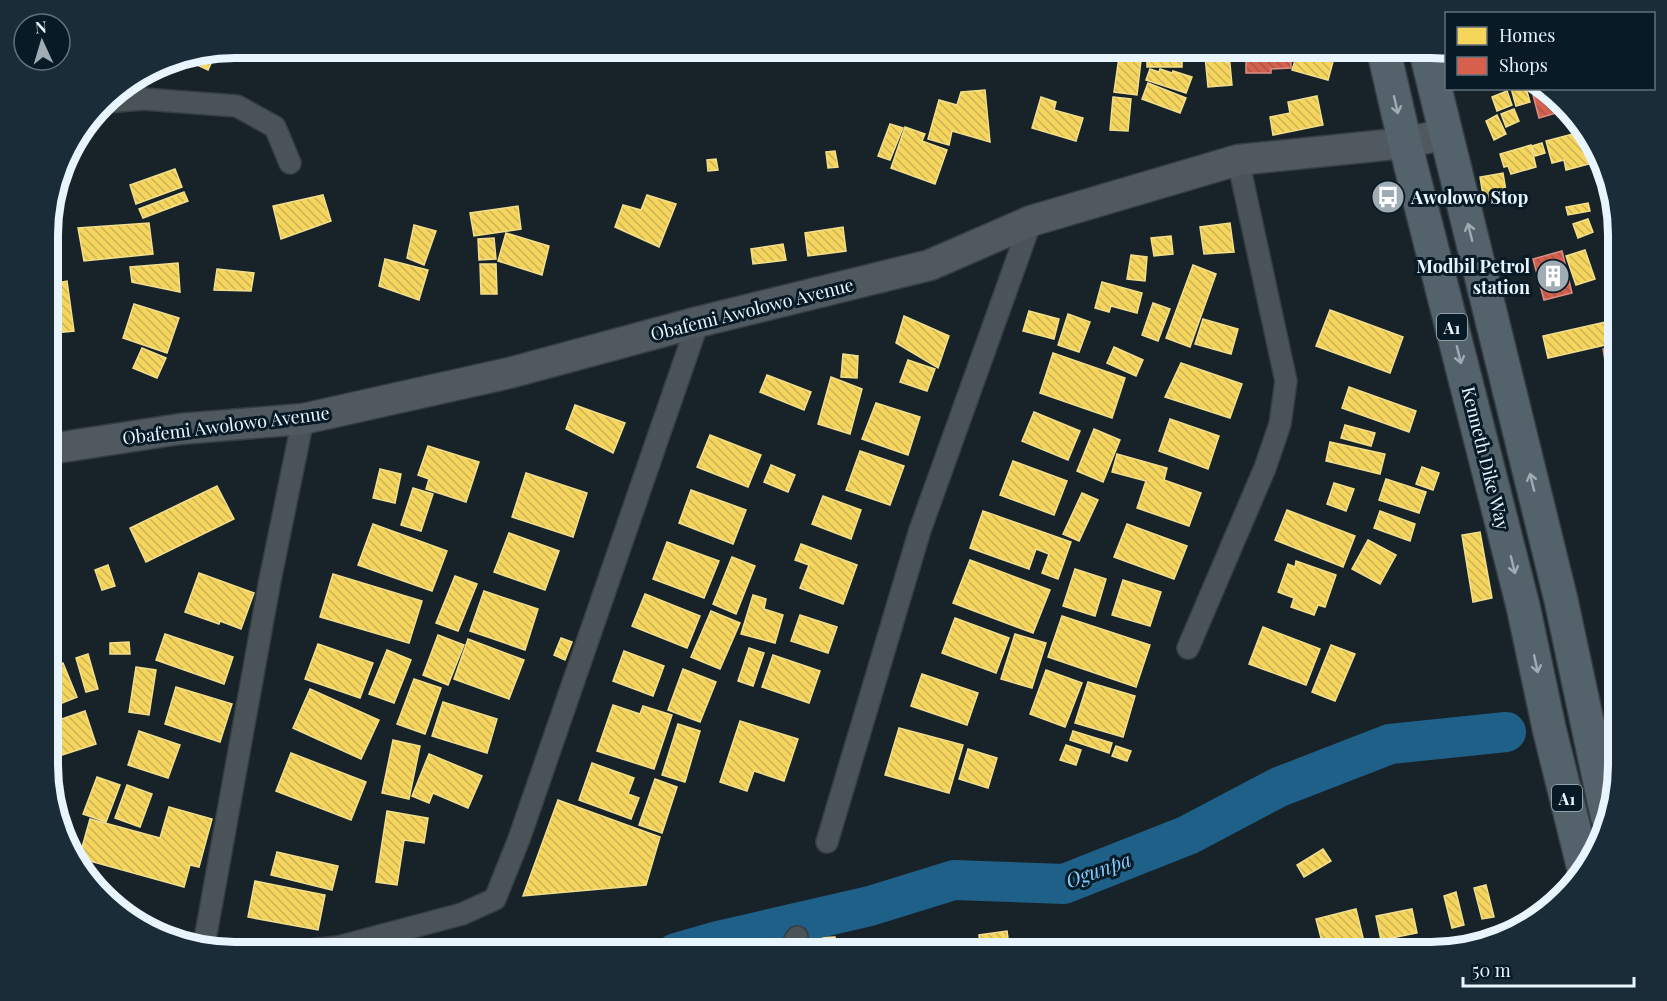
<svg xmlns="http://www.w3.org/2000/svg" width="1667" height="1001" font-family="'Playfair Display',serif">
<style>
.homes{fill:url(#homes-back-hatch);stroke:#f2df8d;stroke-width:1.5}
.shops{fill:url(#shops-back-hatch);stroke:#dc8d82;stroke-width:1.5}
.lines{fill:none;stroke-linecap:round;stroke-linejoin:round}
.river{stroke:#1f6088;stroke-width:40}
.street-casing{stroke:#363e44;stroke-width:24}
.secondary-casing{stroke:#363e44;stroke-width:33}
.highway-casing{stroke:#363e44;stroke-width:36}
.street{stroke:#4a5358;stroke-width:21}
.secondary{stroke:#505960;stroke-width:30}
.highway{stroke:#54626b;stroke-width:33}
.oneway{stroke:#9eacb4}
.labels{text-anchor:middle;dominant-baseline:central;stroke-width:6;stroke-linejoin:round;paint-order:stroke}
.shield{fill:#081a26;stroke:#a6b3bd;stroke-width:1.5}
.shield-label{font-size:16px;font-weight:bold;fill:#e9f5fe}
.poi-label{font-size:18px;font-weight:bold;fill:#e9f5fe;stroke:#081a26;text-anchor:start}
.street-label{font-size:18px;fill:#e9f5fe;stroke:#081a26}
.water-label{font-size:20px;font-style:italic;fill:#83cbfd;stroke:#081a26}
.rim{fill:none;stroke:#e9f5fe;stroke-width:8}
</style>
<defs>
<pattern id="homes-back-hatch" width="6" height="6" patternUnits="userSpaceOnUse" patternTransform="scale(1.5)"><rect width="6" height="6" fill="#f6d55c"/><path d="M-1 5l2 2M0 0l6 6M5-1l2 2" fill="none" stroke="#cab258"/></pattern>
<pattern id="shops-back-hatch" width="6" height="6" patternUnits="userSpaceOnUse" patternTransform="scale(1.5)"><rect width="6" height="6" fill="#d6604d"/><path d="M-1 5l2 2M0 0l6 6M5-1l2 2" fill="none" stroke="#a4584d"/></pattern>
</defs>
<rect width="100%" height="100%" fill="#182329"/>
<g class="homes">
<rect x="1147" y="48" width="35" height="19"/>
<polygon points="1190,48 1223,48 1193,57"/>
<polygon points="1299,48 1334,58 1328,80 1292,70"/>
<polygon points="216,52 208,70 191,62 193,56"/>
<polygon points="1229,54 1232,85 1208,87 1205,56"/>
<polygon points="1119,57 1141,60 1137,95 1114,92"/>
<polygon points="1150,69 1159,72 1160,69 1172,73 1173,71 1192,77 1186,93 1146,80"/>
<polygon points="1148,83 1186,98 1180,113 1142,99"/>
<polygon points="1511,88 1526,88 1530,102 1516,106"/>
<polygon points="985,90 990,142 952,131 949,145 928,139 939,100 957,105 961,92"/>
<polygon points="1507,91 1512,105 1497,111 1492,97"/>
<polygon points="1317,96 1323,125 1273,135 1270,117 1290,113 1288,102"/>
<polygon points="1041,97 1056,102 1054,110 1083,118 1076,141 1032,128"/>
<polygon points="1113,97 1131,99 1128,131 1110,130"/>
<polygon points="1514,109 1519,121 1506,127 1501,114"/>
<polygon points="1497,115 1506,134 1494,140 1486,121"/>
<polygon points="890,124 903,128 890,160 878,156"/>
<polygon points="905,127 925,134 922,141 947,150 935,184 891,168"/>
<polygon points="1584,131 1594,141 1600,161 1566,170 1564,160 1552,163 1546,141"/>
<polygon points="1542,143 1545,153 1535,156 1532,146"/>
<polygon points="1531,145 1536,167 1511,174 1508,166 1504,167 1500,154"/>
<polygon points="835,151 838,167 828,168 826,152"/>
<polygon points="716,159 718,170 708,171 707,160"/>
<polygon points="175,169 182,187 136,204 130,185"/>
<polygon points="1503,173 1507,197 1484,201 1480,177"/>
<polygon points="184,192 188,201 143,218 139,209"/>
<polygon points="323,195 331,221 281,239 273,206"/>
<polygon points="647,195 676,204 659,247 615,227 623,205 641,210"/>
<polygon points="1588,203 1590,211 1568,215 1566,207"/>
<polygon points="518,206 521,229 474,236 470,213"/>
<polygon points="1588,219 1593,232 1578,238 1573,224"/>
<polygon points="149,223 153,254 84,261 78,228"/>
<polygon points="1230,223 1234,252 1204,254 1200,227"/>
<polygon points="414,225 436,231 424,265 407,258"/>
<polygon points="843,227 846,251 808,256 805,233"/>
<polygon points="506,233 549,246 542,275 498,261"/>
<polygon points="50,235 61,275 50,277"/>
<polygon points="1171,236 1173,254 1154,256 1151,238"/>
<polygon points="494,238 496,259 479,260 478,239"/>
<polygon points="783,244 786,260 753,264 751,249"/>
<polygon points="1585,250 1595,279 1576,285 1566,256"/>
<polygon points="1131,255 1147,257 1145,281 1127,279"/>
<polygon points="385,259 428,270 419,300 379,286"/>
<polygon points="178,263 180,292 132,282 130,267"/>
<polygon points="480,264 496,264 497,294 481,294"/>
<polygon points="1193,265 1216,274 1190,347 1166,338"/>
<polygon points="217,269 254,273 251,291 214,290"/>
<polygon points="67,281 74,331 55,333 50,284"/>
<polygon points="1102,282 1142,293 1137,313 1111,306 1109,312 1095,308"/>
<polygon points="1153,303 1170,309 1158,341 1142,335"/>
<polygon points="134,304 179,318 167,353 123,338"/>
<polygon points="1330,310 1403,337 1390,373 1316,346"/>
<polygon points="1029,311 1059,319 1054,339 1023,331"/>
<polygon points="1068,314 1090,322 1079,352 1058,345"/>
<polygon points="904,316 949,336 938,368 896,343"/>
<polygon points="1203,319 1238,329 1231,354 1195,344"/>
<polygon points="1619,319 1619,342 1548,358 1543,336"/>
<polygon points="1114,347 1143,360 1136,376 1107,363"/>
<polygon points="142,348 166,358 157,378 133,368"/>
<polygon points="1053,353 1125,378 1112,418 1040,393"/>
<polygon points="843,354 858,356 857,378 841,377"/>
<polygon points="908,360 935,369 927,391 900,382"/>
<polygon points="1181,363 1242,384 1230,418 1165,397"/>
<polygon points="767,375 811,392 804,410 760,392"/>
<polygon points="831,377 862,389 850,434 818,424"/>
<polygon points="1349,387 1416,411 1409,432 1342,408"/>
<polygon points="876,403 920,417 908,455 862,439"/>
<polygon points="575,405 625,423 613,453 566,429"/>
<polygon points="1034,412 1080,431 1068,460 1022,441"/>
<polygon points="1170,419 1219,436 1208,469 1159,451"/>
<polygon points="1619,422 1619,433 1609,435 1606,424"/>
<polygon points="1345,425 1375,433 1371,446 1341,438"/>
<polygon points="1094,429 1120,440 1103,482 1077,471"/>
<polygon points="710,435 761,455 748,487 697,467"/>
<polygon points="1330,442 1385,454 1380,474 1326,461"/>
<polygon points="428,446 479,462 466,502 426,489 429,479 418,475"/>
<polygon points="860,451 904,466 890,505 846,490"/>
<polygon points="1117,454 1167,468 1164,480 1201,493 1189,526 1137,508 1146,481 1112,472"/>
<polygon points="1013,461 1067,481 1054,515 1000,495"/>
<polygon points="771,465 795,475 788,492 764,482"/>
<polygon points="1422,467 1439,473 1433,490 1416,484"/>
<polygon points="380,469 401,474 395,503 373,498"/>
<polygon points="526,473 587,493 573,537 512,517"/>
<polygon points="1386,479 1426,492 1419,513 1379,500"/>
<polygon points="1334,483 1354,489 1346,511 1327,504"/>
<polygon points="217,486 234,519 146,562 130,528"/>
<polygon points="413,488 433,494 421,531 401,525"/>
<polygon points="691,490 746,510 733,544 679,523"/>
<polygon points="1082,493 1098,500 1079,541 1063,534"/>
<polygon points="823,496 861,510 851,539 812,524"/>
<polygon points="1287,510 1355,536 1343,567 1275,540"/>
<polygon points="983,511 1071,542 1058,579 1042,573 1049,554 1036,549 1029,569 970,548"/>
<polygon points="1380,511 1415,524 1410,541 1374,528"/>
<polygon points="373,524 447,551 432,591 358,565"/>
<polygon points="1127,524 1187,546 1174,579 1114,557"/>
<polygon points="50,530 61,551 50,557"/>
<polygon points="1480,532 1492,598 1473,602 1462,535"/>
<polygon points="509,533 559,551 545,590 494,572"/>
<polygon points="1368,540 1396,555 1380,584 1352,569"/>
<polygon points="667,542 719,561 704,598 653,579"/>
<polygon points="801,544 857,565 843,604 800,588 809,565 795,560"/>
<polygon points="732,557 755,566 736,614 713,604"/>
<polygon points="970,560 1050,590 1033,633 953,603"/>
<polygon points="1296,561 1336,575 1325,607 1318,605 1314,615 1291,607 1294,598 1278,592 1288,564 1295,567"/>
<polygon points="108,565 115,586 102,590 95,570"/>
<polygon points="1075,569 1106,579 1095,616 1063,606"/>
<polygon points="199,573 254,593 241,629 220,621 219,624 185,612"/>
<polygon points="333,574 422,601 409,643 320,617"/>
<polygon points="455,576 477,584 458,631 436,623"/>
<polygon points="1123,580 1161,592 1150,626 1112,615"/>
<polygon points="484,591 538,609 525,650 470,631"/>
<polygon points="645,594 700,616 687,648 632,626"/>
<polygon points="753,595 766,599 764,609 783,615 775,643 741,634"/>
<polygon points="711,611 740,623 720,669 691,657"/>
<polygon points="800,615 837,627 828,653 791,641"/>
<polygon points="1062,616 1150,645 1136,687 1048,657"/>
<polygon points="955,618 1009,638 996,673 942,653"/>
<polygon points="1263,627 1320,649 1306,685 1249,664"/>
<polygon points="165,634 233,657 224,684 156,660"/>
<polygon points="1015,634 1046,643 1032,688 1001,679"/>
<polygon points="438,635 464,645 448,685 423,675"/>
<polygon points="561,638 572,642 565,660 554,655"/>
<polygon points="468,639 524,660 509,699 454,679"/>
<polygon points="129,642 130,654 110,654 110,643"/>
<polygon points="318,644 373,663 360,698 305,679"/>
<polygon points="1331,645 1355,654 1335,701 1312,692"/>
<polygon points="749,648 764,653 753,686 738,681"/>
<polygon points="387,650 411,660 394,703 369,694"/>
<polygon points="624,651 664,666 653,696 613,681"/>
<polygon points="88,654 98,689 86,692 76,658"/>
<polygon points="773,655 820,671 809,703 762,687"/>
<polygon points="63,663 77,697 50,708 50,669"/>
<polygon points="136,667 156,670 149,715 129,712"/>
<polygon points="683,669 716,682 700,722 668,710"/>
<polygon points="1046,670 1082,683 1065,727 1030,714"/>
<polygon points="922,674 978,693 967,725 911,706"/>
<polygon points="414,679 441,688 425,734 397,724"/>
<polygon points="1088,682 1135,696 1123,737 1075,723"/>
<polygon points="176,687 232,704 220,742 165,724"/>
<polygon points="310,689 379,720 361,759 293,728"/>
<polygon points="443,702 497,719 487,753 432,736"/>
<polygon points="613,705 640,714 643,706 672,715 654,769 597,751"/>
<polygon points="85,711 96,744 50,759 50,723"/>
<polygon points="740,721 798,739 784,781 754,771 747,791 720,782"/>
<polygon points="678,724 700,731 685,782 662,775"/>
<polygon points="899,728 963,745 949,793 885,775"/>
<polygon points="139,731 180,745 168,778 128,765"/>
<polygon points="1073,731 1112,743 1109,753 1070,740"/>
<polygon points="393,740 420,746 409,799 382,793"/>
<polygon points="1066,745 1081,750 1076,765 1060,760"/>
<polygon points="1116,746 1131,751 1127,761 1112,756"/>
<polygon points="968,749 997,758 988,788 959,779"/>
<polygon points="291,753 366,782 351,820 276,791"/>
<polygon points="429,754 482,776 468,808 433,793 429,803 412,796"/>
<polygon points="592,763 634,778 628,794 639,798 631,819 579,800"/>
<polygon points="97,777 120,785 106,822 83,814"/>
<polygon points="655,779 677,787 662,833 639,825"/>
<polygon points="127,785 152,794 140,827 115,818"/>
<polygon points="558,800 660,837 646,885 523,896"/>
<polygon points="169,807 212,819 199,867 190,865 184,887 79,858 90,819 160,838"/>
<polygon points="387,811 428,818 424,843 404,840 397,885 376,882"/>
<polygon points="1323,849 1331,861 1304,877 1297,865"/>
<polygon points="277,852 338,866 332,890 271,875"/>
<polygon points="255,881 325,895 318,930 248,917"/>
<polygon points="1486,885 1494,917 1482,919 1474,888"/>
<polygon points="1456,892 1464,925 1452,928 1444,896"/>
<polygon points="1356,909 1365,946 1336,953 1325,953 1316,919"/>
<polygon points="1412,909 1417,933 1381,940 1376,916"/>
<polygon points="1518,924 1520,930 1504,934 1502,929"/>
<polygon points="1007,931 1010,952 981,953 979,935"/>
<polygon points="835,937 836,948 814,949 813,938"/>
</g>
<g class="shops">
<polygon points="1246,48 1291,48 1291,68 1271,69 1271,73 1246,73"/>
<polygon points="1544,92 1563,111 1539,118 1533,95"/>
<polygon points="1562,251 1572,293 1544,300 1533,259"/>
<polygon points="1619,346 1619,406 1613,407 1603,349"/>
</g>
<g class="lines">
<polyline class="river" points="676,953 718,941 870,906 954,880 1064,884 1188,835 1279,787 1390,744 1506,732"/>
<defs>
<g id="street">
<polyline points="106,102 143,99 237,106 275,127 290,163"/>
<polyline points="1188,648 1265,468 1280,424 1286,381 1238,160"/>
<polyline points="827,842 920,530 1031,221"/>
<polyline points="204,945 270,580 303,419"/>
<polyline points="281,953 338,947 462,914 495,899 519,839 698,322"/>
<polyline points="788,953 797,937"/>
</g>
<polyline id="secondary" points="50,449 180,429 303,419 509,373 698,322 930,265 1031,221 1238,160 1405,143 1445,134"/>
<g id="highway">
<polyline points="1383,48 1405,143 1523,606 1549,728 1584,869"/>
<polyline points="1425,48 1561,600 1607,815"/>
</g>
</defs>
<use href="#street" class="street-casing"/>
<use href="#secondary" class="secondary-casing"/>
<use href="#highway" class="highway-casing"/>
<use href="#street" class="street"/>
<use href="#secondary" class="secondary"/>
<use href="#highway" class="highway"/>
</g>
<defs><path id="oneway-shaft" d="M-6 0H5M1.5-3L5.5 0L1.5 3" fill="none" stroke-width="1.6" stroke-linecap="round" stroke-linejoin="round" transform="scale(1.5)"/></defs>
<g class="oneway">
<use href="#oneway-shaft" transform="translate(1396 105) rotate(77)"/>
<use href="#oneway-shaft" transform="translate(1470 232) rotate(-104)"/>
<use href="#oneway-shaft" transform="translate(1459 355) rotate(76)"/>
<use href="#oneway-shaft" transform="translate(1532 482) rotate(-104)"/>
<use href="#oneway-shaft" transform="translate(1513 565) rotate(76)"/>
<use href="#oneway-shaft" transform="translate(1536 664) rotate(78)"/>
</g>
<defs>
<symbol id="bus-disc" viewBox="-11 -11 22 22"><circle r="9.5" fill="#a0acb3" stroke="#081a26"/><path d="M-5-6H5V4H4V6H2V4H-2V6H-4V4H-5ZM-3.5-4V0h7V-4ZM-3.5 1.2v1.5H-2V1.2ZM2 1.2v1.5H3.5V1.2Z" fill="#fff"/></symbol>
<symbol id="building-disc" viewBox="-11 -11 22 22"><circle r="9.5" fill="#a0acb3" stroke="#081a26"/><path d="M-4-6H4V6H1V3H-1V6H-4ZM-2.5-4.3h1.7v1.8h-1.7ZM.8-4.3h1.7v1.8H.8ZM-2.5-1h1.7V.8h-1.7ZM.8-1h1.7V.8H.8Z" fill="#fff"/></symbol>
</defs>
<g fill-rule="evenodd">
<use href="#bus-disc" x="1369" y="178" width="38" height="38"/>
<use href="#building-disc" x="1534" y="257" width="38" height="38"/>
</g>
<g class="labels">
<g class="shield">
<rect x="1437" y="314" width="30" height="26" rx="4.5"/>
<rect x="1552" y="785" width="30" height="26" rx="4.5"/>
</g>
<g class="shield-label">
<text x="1452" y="327">A1</text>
<text x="1567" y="798">A1</text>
</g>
<g class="poi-label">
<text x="1411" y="197">Awolowo Stop</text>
<text x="1530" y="266" text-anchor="end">Modbil Petrol<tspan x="1530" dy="21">station</tspan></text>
</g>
<g class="street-label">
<text transform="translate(752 309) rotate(-14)">Obafemi Awolowo Avenue</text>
<text transform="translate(226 425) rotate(-7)">Obafemi Awolowo Avenue</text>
<text transform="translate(1486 458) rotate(76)">Kenneth Dike Way</text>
</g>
<g class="water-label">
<text transform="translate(1098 869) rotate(-20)">Ogunpa</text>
</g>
</g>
<path d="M0 0H1667V1001H0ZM235 58H1431A177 177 0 0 1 1608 235V765A177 177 0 0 1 1431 942H235A177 177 0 0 1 58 765V235A177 177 0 0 1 235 58Z" fill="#1a2c37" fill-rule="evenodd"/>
<path class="rim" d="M235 58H1431A177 177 0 0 1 1608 235V765A177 177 0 0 1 1431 942H235A177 177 0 0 1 58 765V235A177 177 0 0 1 235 58Z"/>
<rect x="1445" y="12" width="210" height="78" fill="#081a26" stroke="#62727c" stroke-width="1.5"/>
<rect x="1457" y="27" width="30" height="18" fill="#f6d55c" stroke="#62727c" stroke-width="1.5"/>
<text x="1499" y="42" font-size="18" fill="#e9f5fe">Homes</text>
<rect x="1457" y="57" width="30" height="18" fill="#d6604d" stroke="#62727c" stroke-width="1.5"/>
<text x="1499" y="72" font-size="18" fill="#e9f5fe">Shops</text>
<g transform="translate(42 42) rotate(356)"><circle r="28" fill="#081a26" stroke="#62727c" stroke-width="1.5"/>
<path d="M0-4.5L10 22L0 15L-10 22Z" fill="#a0acb3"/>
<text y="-9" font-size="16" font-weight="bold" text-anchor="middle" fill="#e9f5fe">N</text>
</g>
<path d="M1463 977v9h171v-9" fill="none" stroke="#e9f5fe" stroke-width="3"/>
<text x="1472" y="977" font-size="18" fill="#e9f5fe" stroke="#081a26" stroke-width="4.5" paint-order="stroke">50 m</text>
</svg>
